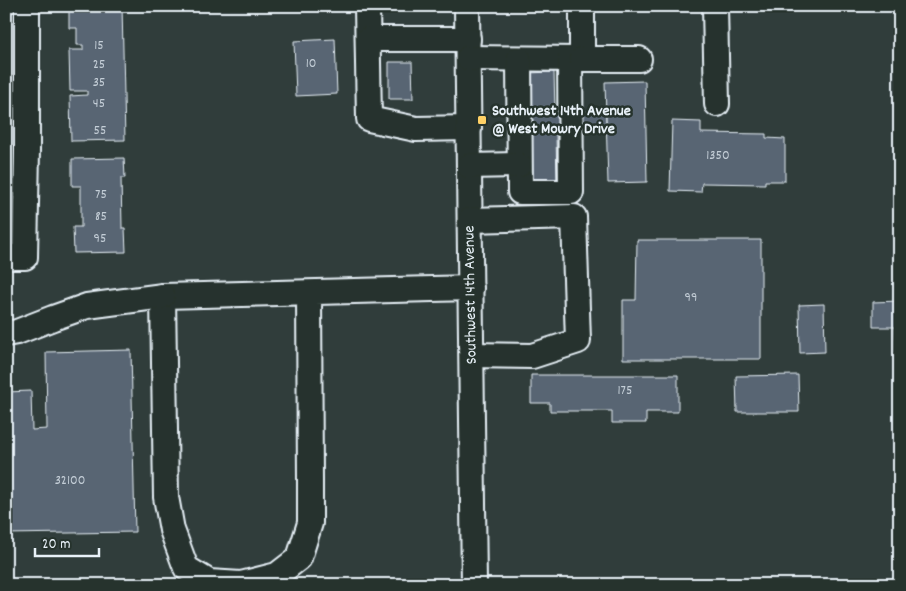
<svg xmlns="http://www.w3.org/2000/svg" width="906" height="591" font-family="Dekko,sans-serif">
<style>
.building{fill:#596573;stroke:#e8f1f8}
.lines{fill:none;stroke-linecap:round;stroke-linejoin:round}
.minor-casing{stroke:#e8f1f8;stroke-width:28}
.minor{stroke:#26332d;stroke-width:24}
.poi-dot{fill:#ffd166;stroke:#26332d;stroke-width:2}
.labels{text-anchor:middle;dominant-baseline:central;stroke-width:5;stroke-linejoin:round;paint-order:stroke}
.number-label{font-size:14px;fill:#c4ced7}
.poi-label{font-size:16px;font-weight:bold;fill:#e8f1f8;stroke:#26332d;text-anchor:start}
.street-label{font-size:16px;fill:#e8f1f8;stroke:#26332d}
</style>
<rect width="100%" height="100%" fill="#303d3b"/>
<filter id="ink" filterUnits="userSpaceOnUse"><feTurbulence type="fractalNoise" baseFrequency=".02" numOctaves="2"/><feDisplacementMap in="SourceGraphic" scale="10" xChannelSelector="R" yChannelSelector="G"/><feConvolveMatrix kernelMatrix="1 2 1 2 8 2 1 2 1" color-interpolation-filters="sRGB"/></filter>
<g filter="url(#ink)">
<g class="building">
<polygon points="69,6 122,6 125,140 71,141 70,96 87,95 87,91 70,91 69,50 83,50 83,45 77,45 77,28 69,28"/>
<polygon points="335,39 337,94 296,96 294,41"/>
<polygon points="389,62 412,62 413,99 389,99"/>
<polygon points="554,72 555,112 606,111 606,131 556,132 557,189 529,190 526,73"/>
<polygon points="645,81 647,182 608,183 605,82"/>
<polygon points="672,121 701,122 701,133 766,134 766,138 785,139 785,181 765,181 765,184 702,183 701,192 670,191"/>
<polygon points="124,158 125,178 121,178 122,228 125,228 126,252 74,253 73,227 81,227 81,186 72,186 72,159"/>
<polygon points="637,240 761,240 761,359 623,359 623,300 636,300"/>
<polygon points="900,301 900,356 896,356 895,327 873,327 873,302"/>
<polygon points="824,304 825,352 800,353 799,305"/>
<polygon points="131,350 135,532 6,534 6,392 31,391 32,430 47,429 46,352"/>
<polygon points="531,375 678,375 678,412 646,412 646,423 612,423 612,411 550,411 550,403 531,403"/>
<polygon points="798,375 799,412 737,412 736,376"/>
</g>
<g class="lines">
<defs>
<g id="minor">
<polyline points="367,6 369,119 416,129 469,128"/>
<polyline points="467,6 474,585"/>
<polyline points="715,6 717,104"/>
<polyline points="368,39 468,39"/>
<polyline points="468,58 582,59 582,6"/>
<polyline points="519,59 520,192 571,192 570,59"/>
<polyline points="582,59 639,59"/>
<polyline points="469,166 519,165"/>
<polyline points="470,220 574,217 578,341 532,356 472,355"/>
<polyline points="6,257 25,257 27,150 27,6"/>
<polyline points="309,293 310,481 310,523 299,558 277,575 241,584 209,582 186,568 172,530 166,497 163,296 471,288"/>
<polyline points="6,334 17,332 53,318 87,306 163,296"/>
</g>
</defs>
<use href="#minor" class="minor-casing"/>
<use href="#minor" class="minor"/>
</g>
</g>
<rect class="poi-dot" x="477" y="115" width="10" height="10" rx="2.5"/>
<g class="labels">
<g class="number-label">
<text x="99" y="46">15</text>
<text x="311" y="64">10</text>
<text x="99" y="65">25</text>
<text x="99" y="83">35</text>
<text x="99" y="104">45</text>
<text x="100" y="131">55</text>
<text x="718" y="156">1350</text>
<text x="101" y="195">75</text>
<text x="101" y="217">85</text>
<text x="100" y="239">95</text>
<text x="691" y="298">99</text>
<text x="625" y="391">175</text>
<text x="70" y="481">32100</text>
</g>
<g class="poi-label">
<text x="492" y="111">Southwest 14th Avenue<tspan x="492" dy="18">@ West Mowry Drive</tspan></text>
</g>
<g class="street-label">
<text transform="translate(471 295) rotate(-91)">Southwest 14th Avenue</text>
</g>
</g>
<rect width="906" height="591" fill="none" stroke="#26332d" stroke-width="25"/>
<rect x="12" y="12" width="881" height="566" fill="none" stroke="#e8f1f8" stroke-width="2" filter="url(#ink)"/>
<path d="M35 548v8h64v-8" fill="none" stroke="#e8f1f8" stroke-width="2.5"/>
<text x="42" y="548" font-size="15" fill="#e8f1f8" stroke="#26332d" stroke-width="4" paint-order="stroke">20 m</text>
</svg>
